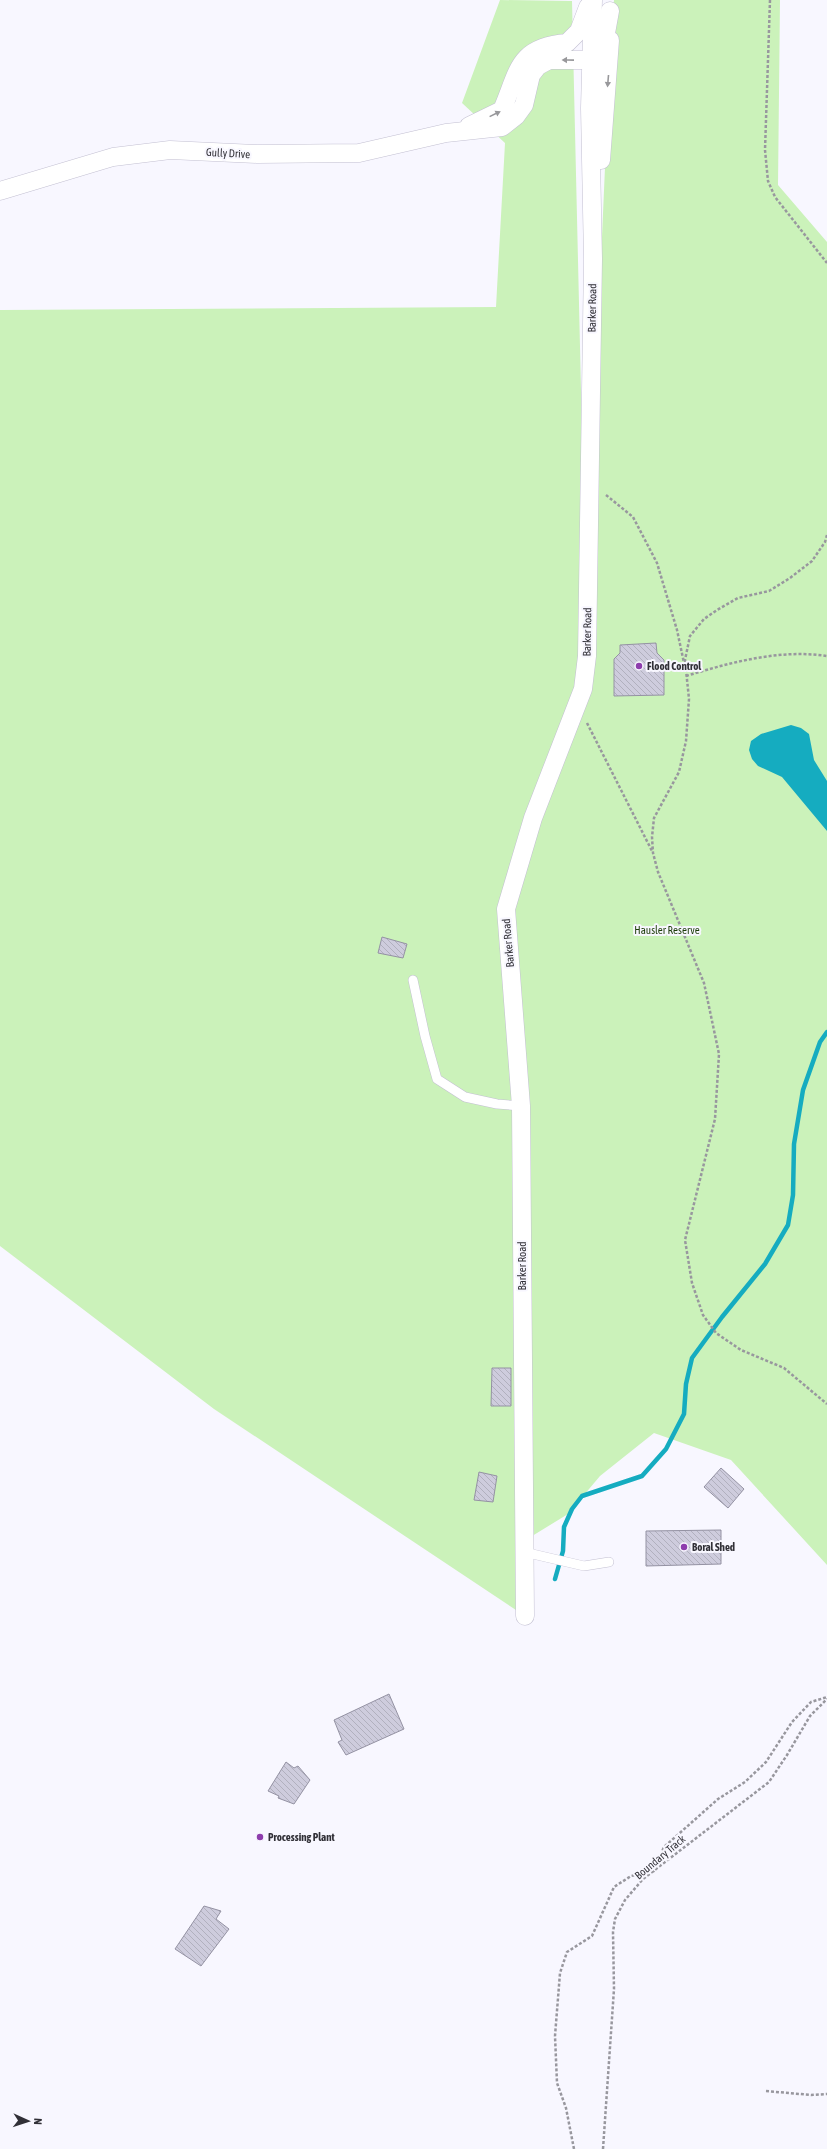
<svg xmlns="http://www.w3.org/2000/svg" width="827" height="2149" font-family="'Asap Condensed',sans-serif">
<style>
.green{fill:#cbf2ba}
.water{fill:#15acc0}
.lines{fill:none;stroke-linecap:round;stroke-linejoin:round}
.stream{stroke:#15acc0;stroke-width:4.5}
.building{fill:url(#building-back-hatch);stroke:#9492a3}
.service-casing{stroke:#c3c0d2;stroke-width:10}
.minor-casing{stroke:#c3c0d2;stroke-width:19}
.path{stroke:#98979e;stroke-width:2.5;stroke-dasharray:3 2;stroke-linecap:butt}
.service{stroke:#fff;stroke-width:9}
.minor{stroke:#fff;stroke-width:18}
.oneway{fill:#98989b}
.poi-dot{fill:#8e3dad;stroke:#f8f7ff;stroke-width:1.5}
.labels{text-anchor:middle;dominant-baseline:central;stroke-width:4;stroke-linejoin:round;paint-order:stroke}
.street-label{font-size:11px;fill:#313037;stroke:#f8f7ff}
.poi-label{font-size:11px;font-weight:bold;fill:#313037;stroke:#f8f7ff;text-anchor:start}
.park-label{font-size:11px;fill:#1c3c08;stroke:#f8f7ff}
</style>
<defs>
<pattern id="building-back-hatch" width="6" height="6" patternUnits="userSpaceOnUse"><rect width="6" height="6" fill="#ceccdd"/><path d="M-1 5l2 2M0 0l6 6M5-1l2 2" fill="none" stroke="#b1b0be"/></pattern>
</defs>
<rect width="100%" height="100%" fill="#f8f7ff"/>
<polygon class="green" points="500,0 572,1 586,606 610,52 614,0 780,0 778,185 827,242 827,1565 731,1460 654,1433 600,1476 568,1514 524,1541 525,1616 214,1409 0,1246 0,310 496,307 505,143 462,103"/>
<polygon class="water" points="791,725 801,728 809,734 814,760 827,781 827,831 782,777 758,766 752,759 749,750 751,741 761,734"/>
<g class="lines">
<polyline class="stream" points="555,1579 563,1551 564,1527 572,1509 582,1496 642,1476 666,1449 684,1414 686,1384 692,1358 722,1317 765,1264 788,1225 793,1195 794,1144 803,1090 820,1042 827,1032"/>
</g>
<g class="building">
<polygon points="656,643 657,653 664,660 664,695 614,696 614,659 620,653 620,645"/>
<polygon points="382,937 407,944 403,958 378,953"/>
<polygon points="492,1368 511,1368 511,1406 491,1406"/>
<polygon points="721,1468 744,1489 728,1508 704,1487"/>
<polygon points="479,1472 497,1476 493,1502 474,1500"/>
<polygon points="721,1530 721,1564 646,1566 646,1531"/>
<polygon points="389,1694 404,1729 346,1755 338,1742 342,1740 334,1720"/>
<polygon points="286,1762 294,1768 298,1766 310,1780 294,1804 278,1798 279,1796 268,1791"/>
<polygon points="204,1906 221,1911 216,1919 229,1929 201,1966 175,1949"/>
</g>
<g class="lines">
<defs>
<g id="service">
<polyline points="413,980 425,1036 437,1079 465,1097 497,1104 521,1106"/>
<polyline points="524,1552 584,1566 609,1562"/>
</g>
<g id="minor">
<path d="M469,126l33,-16c17,-39 15,-63 65,-67l12,-12 9,-24"/>
<polyline points="601,160 610,40"/>
<polyline points="0,191 113,157 170,150 257,154 359,153 446,133 502,127 516,116 524,105 531,75 538,66 549,60 591,60 602,55 610,11"/>
<polyline points="525,1616 521,1106 506,909 533,818 583,689 587,656 593,259 590,108 593,0"/>
</g>
</defs>
<use href="#service" class="service-casing"/>
<use href="#minor" class="minor-casing"/>
<g class="path">
<polyline points="770,0 765,150 768,181 775,197 827,263"/>
<polyline points="606,495 633,517 657,563 677,630 684,663"/>
<polyline points="827,535 825,542 812,561 790,578 769,591 738,598 717,610 704,619 690,636 685,660 689,699 686,741 679,772 654,818 652,837 653,853 658,872 704,983 719,1054 715,1119 685,1240 692,1283 703,1315 716,1333 741,1350 784,1368 827,1404"/>
<path d="M686,676c46,-14 94,-27 141,-20"/>
<polyline points="587,723 652,851"/>
<polyline points="766,2091 811,2095 827,2094"/>
<polyline points="574,2149 566,2108 557,2083 555,2036 560,1973 567,1952 592,1936 614,1887 631,1876 654,1871 664,1847 718,1799 745,1782 766,1762 792,1722 811,1702 827,1697"/>
<polyline points="603,2149 614,1989 613,1932 615,1919 625,1900 643,1879 769,1782 787,1755 810,1716 827,1699"/>
</g>
<use href="#service" class="service"/>
<use href="#minor" class="minor"/>
</g>
<defs><path id="oneway-solid" d="M-6-.8H1V-3.2L6.5 0L1 3.2V.8H-6Z"/></defs>
<g class="oneway">
<use href="#oneway-solid" transform="translate(568 60) rotate(-179)"/>
<use href="#oneway-solid" transform="translate(608 81) rotate(95)"/>
<use href="#oneway-solid" transform="translate(495 114) rotate(-26)"/>
</g>
<g class="poi-dot">
<circle cx="639" cy="666" r="4"/>
<circle cx="684" cy="1547" r="4"/>
<circle cx="260" cy="1837" r="4"/>
</g>
<g class="labels">
<g class="street-label">
<text transform="translate(228 153) rotate(3)">Gully Drive</text>
<text transform="translate(592 308) rotate(-89)">Barker Road</text>
<text transform="translate(587 632) rotate(-89)">Barker Road</text>
<text transform="translate(508 943) rotate(-95)">Barker Road</text>
<text transform="translate(522 1266) rotate(-90)">Barker Road</text>
<text transform="translate(660 1857) rotate(-40)">Boundary Track</text>
</g>
<g class="poi-label">
<text x="647" y="666">Flood Control</text>
<text x="692" y="1547">Boral Shed</text>
<text x="268" y="1837">Processing Plant</text>
</g>
<g class="park-label">
<text x="667" y="930">Hausler Reserve</text>
</g>
</g>
<g transform="translate(28 2121) rotate(93)" stroke="#f8f7ff" stroke-width="3" paint-order="stroke">
<path d="M0-3L7 15L0 10L-7 15Z" fill="#313037"/>
<text y="-6" font-size="11" font-weight="bold" text-anchor="middle" fill="#313037">N</text>
</g>
</svg>
